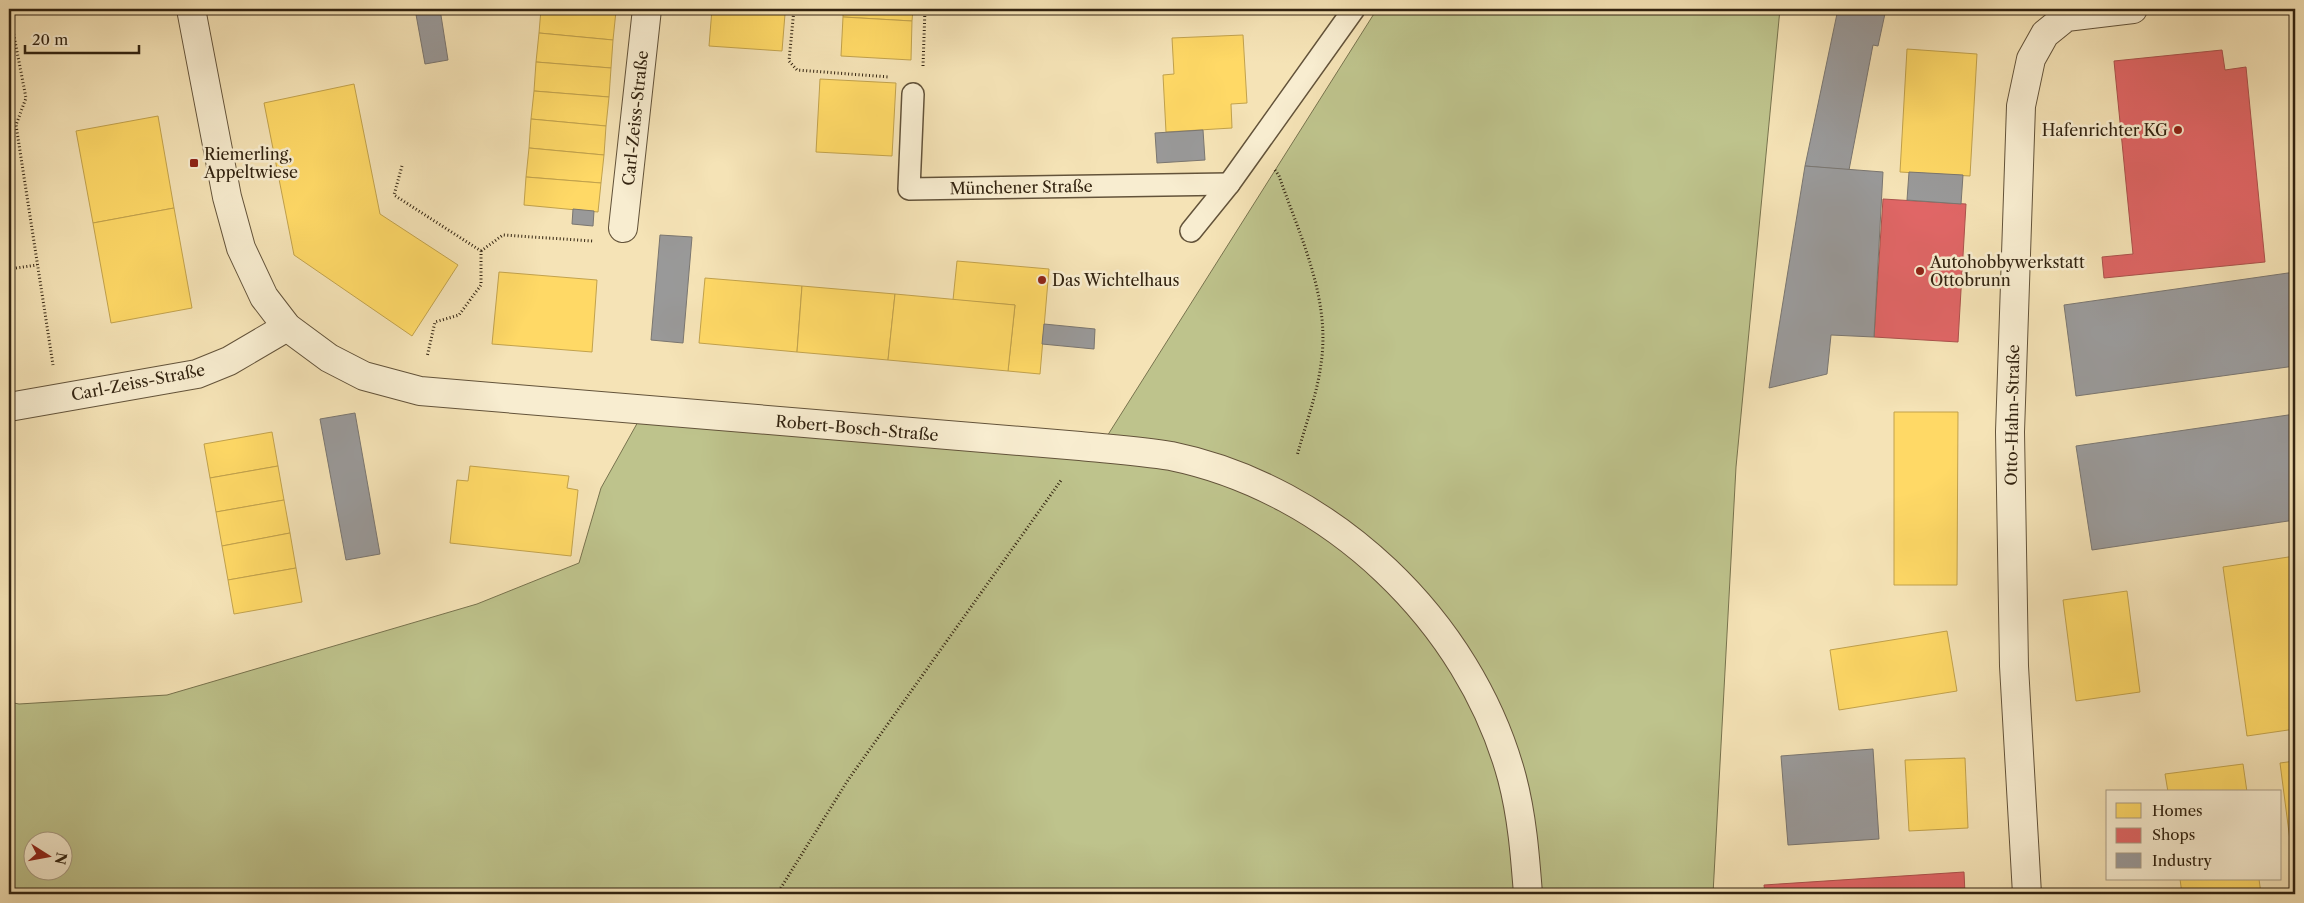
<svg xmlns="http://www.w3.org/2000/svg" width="2304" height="903" font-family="'Libre Caslon Text',serif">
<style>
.green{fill:#bec38c;stroke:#78734e;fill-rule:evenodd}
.homes{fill:#ffd966;stroke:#c2a24c}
.shops{fill:#e06666;stroke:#ac524c}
.industry{fill:#999;stroke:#7a7670}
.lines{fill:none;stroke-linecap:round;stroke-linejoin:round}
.service-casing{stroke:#63533a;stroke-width:24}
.minor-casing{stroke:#63533a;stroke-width:30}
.path{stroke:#322310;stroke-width:3;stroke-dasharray:1 2.5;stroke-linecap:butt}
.service{stroke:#f8edd0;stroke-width:21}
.minor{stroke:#f8edd0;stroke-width:28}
.poi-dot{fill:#8f2418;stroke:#f8edd0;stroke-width:2}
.labels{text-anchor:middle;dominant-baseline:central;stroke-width:5;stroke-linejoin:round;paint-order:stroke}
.street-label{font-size:16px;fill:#322310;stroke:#f8edd0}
.poi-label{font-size:16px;fill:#322310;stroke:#f8edd0;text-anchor:start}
</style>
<rect width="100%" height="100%" fill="#f5e3b6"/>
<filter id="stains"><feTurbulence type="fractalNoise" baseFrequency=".004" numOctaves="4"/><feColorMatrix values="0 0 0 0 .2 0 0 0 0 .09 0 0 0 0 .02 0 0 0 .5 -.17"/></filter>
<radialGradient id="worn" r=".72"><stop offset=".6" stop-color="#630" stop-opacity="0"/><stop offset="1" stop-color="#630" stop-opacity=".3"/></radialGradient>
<path class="green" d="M1377,9h403l-44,458 -23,427h-1704v-192l10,2 148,-9 310,-91 102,-41 22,-75 38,-68 453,40zM32,840h30v30h-30z"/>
<g class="homes">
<polygon points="541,9 616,11 613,40 539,33"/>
<polygon points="712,9 785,9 785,14"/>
<polygon points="712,9 785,14 782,51 709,46"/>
<polygon points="843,9 913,9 912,21 843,17"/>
<polygon points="843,17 912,21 911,60 841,56"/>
<polygon points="539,33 613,40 611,68 536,62"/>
<polygon points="1243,35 1247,103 1231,104 1232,128 1166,132 1163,75 1174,74 1172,38"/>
<polygon points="1907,49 1977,54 1970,176 1900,172"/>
<polygon points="536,62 611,68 609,97 534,91"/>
<polygon points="820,79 896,83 892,156 816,152"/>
<polygon points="354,84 380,214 458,265 412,336 294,255 264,103"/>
<polygon points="534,91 609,97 606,126 531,119"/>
<polygon points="158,116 174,208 93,223 76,131"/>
<polygon points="531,119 606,126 604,155 529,148"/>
<polygon points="529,148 604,155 601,183 526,177"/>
<polygon points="526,177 601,183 598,212 524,205"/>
<polygon points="174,208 192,308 111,323 93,223"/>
<polygon points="957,261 1049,269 1040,374 1008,371 1015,305 953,300"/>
<polygon points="499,272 597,280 592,352 492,344"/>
<polygon points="705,278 802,286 797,352 699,343"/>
<polygon points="802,286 895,294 888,360 797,352"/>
<polygon points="895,294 1015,305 1008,371 888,360"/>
<polygon points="1894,412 1958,412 1957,585 1894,585"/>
<polygon points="272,432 278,466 210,478 204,444"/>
<polygon points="278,466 284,500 216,512 210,478"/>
<polygon points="470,466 569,476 567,488 578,490 571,556 450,543 457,480 468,481"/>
<polygon points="284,500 290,533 222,546 216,512"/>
<polygon points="290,533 296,568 228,580 222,546"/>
<polygon points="2295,556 2295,729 2247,736 2223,567"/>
<polygon points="296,568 302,602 234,614 228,580"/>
<polygon points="2127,591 2140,692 2076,701 2063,600"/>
<polygon points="1947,631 1957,691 1839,710 1830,650"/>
<polygon points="1965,758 1968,828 1909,831 1905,760"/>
<polygon points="2295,761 2295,879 2280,763"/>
<polygon points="2243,764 2247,792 2168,792 2165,774"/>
<polygon points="2180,879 2259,879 2261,894 2182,894"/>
</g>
<g class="shops">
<polygon points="2222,50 2225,70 2246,67 2265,262 2104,278 2102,257 2133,254 2114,61"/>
<polygon points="1883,199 1966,204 1958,342 1874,337"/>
<polygon points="1964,872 1965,894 1765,894 1764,885"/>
</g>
<g class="industry">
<polygon points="415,9 440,9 448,60 425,64"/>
<polygon points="1838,9 1886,9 1878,46 1873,45 1849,170 1805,166"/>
<polygon points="1203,130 1205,160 1157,163 1155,133"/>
<polygon points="1805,166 1883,172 1874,337 1831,335 1827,374 1769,388"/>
<polygon points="1909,172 1963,175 1961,204 1907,200"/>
<polygon points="573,209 594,211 593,226 572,224"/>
<polygon points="660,235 692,237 683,343 651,340"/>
<polygon points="2295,272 2295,366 2076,396 2064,305"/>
<polygon points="1044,324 1095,329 1094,349 1042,344"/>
<polygon points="355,413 380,554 346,560 320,419"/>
<polygon points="2295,414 2295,520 2092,550 2076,446"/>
<polygon points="1873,749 1879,839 1788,845 1781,756"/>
</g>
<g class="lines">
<defs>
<g id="service">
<polyline points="913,94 909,189 1229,184"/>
<polyline points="1191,231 1229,184 1354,9"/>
</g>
<g id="minor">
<path d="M191,9l36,188 14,51 23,49 23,30 42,31 35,18 56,15 660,55c30,3 61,5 91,10 160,33 299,165 341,322 10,38 13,77 16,116"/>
<polyline points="623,228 647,9"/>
<polyline points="9,407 197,374 229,361 287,327"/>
<polyline points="2027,894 2014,666 2010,432 2021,106 2031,59 2045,34 2066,17 2133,9"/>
</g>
</defs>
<use href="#service" class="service-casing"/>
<use href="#minor" class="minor-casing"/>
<g class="path">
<polyline points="794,9 789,61 797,70 889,77"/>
<polyline points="9,10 26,98 16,125 53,365"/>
<polyline points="923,66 925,9"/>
<polyline points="402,166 394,195 481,251 481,285 459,315 435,322 427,357"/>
<path d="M1275,170l4,6c21,60 52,123 42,188 -4,31 -16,62 -24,92"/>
<polyline points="481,251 503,235 593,241"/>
<polyline points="9,269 37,265"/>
<polyline points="9,689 9,691"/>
<polyline points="777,894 848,780 1062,479"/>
</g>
<use href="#service" class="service"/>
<use href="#minor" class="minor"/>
</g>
<g class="poi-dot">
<circle cx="2178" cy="130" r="5"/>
<rect x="189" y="158" width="10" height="10" rx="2.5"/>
<circle cx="1920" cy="271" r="5"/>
<circle cx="1042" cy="280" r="5"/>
</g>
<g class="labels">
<g class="street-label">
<text transform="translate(635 118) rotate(-84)">Carl-Zeiss-Straße</text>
<text transform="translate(1021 187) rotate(-1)">Münchener Straße</text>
<text transform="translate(138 382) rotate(-11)">Carl-Zeiss-Straße</text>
<text transform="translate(2012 415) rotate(-89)">Otto-Hahn-Straße</text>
<text transform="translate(857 428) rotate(5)">Robert-Bosch-Straße</text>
</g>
<g class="poi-label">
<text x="2168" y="130" text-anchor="end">Hafenrichter KG</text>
<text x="204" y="154">Riemerling,<tspan x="204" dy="18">Appeltwiese</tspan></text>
<text x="1930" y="262">Autohobbywerkstatt<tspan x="1930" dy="18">Ottobrunn</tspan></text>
<text x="1052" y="280">Das Wichtelhaus</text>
</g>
</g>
<rect width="2304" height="903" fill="none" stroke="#f5e3b6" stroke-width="30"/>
<rect x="10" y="10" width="2284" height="883" fill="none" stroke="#322310" stroke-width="2.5"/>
<rect x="15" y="15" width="2274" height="873" fill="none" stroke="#322310"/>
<rect x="2106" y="790" width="175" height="90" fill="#f8edd0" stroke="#a99c83"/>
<rect x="2116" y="803" width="25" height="15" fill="#ffd966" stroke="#a99c83"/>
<text x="2152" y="816" font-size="15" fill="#322310">Homes</text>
<rect x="2116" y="828" width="25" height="15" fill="#e06666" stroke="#a99c83"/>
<text x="2152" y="840" font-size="15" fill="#322310">Shops</text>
<rect x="2116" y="853" width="25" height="15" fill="#999999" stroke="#a99c83"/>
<text x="2152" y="866" font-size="15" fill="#322310">Industry</text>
<g transform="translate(48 856) rotate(101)"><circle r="24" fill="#f8edd0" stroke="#a99c83"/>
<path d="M0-4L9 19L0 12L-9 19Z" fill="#8f2418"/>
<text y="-8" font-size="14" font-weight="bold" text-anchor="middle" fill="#322310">N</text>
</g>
<path d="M25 45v8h114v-8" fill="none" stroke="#322310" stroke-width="2.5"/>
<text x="32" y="45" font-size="15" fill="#322310" stroke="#f8edd0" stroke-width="4" paint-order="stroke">20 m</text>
<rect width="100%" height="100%" filter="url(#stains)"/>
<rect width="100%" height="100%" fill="url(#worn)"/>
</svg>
